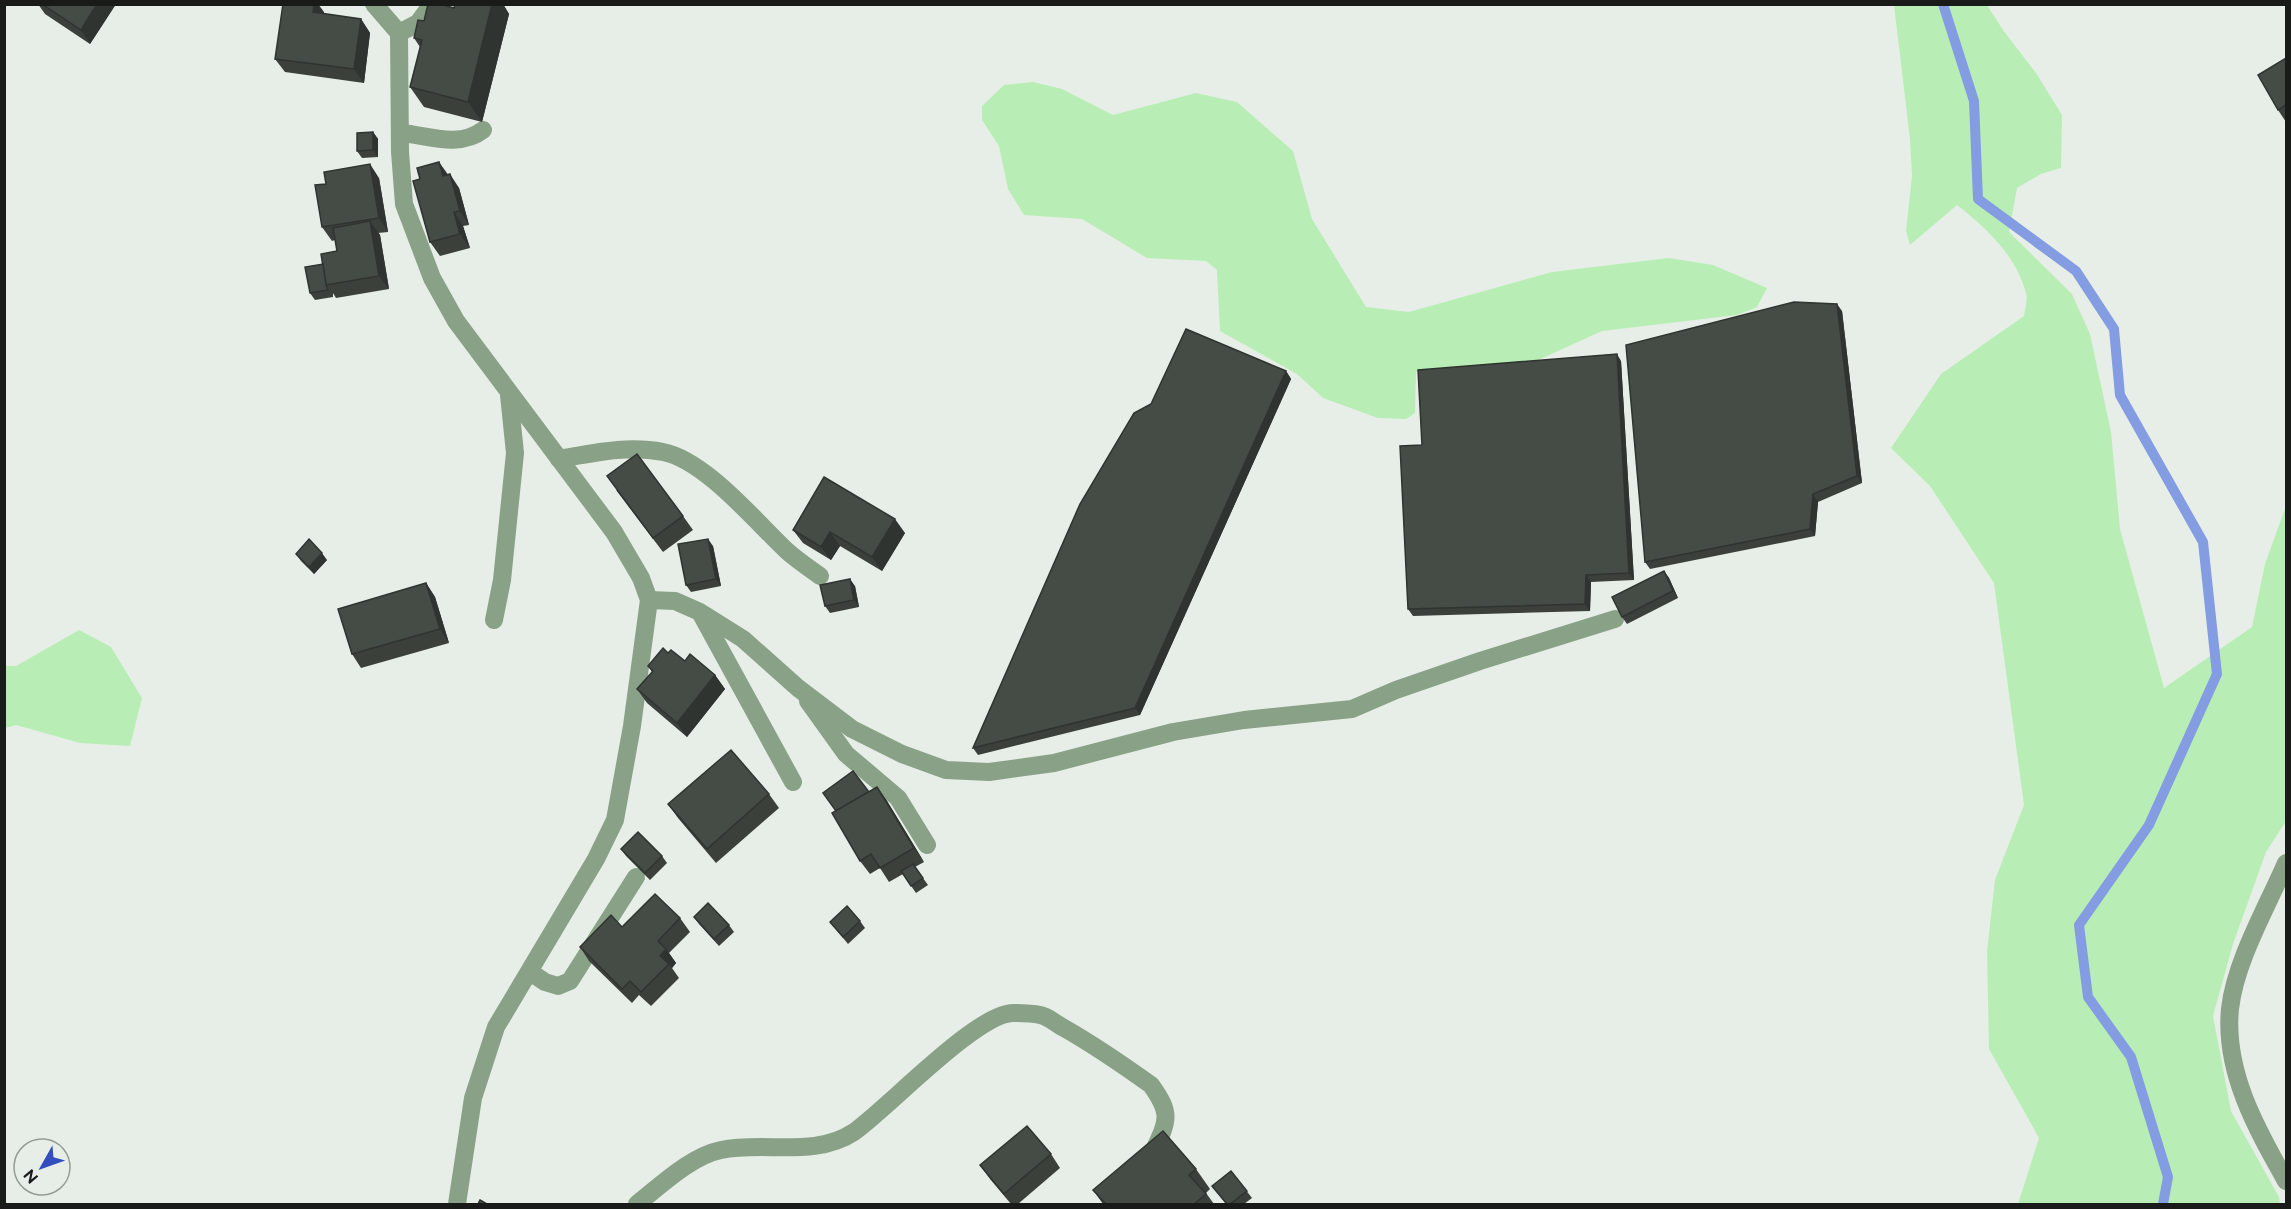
<svg xmlns="http://www.w3.org/2000/svg" width="2291" height="1209" font-family="Raleway,sans-serif">
<style>
.green{fill:#b8eeb5}
.lines{fill:none;stroke-linecap:round;stroke-linejoin:round}
.stream{stroke:#849ce2;stroke-width:10}
.minor{stroke:#89a287;stroke-width:18}
.wall{fill:#3b403b}
.shaded-wall{fill:#303430}
.building{fill:#454b45;stroke:#303430;stroke-width:1.5}
</style>
<rect width="100%" height="100%" fill="#e7eee7"/>
<g class="green">
<path d="M1894,5h93l16,25 33,43 26,42 -1,53 -20,6 -24,14 -8,44 63,62 18,40 21,98 9,97 44,159 88,-61 13,-63 21,-58v315l-20,31 -33,92 -20,72 18,95 48,86 1,7h-262l21,-66 -50,-89 -2,-97 8,-72 29,-75 -30,-222 -64,-97 -39,-38 50,-74 83,-58c1,-7 4,-17 2,-23 -10,-38 -40,-65 -69,-88l-47,40 -4,-14 6,-55 -2,-37z"/>
<polygon points="1033,82 1062,89 1113,115 1196,93 1237,102 1293,151 1312,219 1366,307 1409,312 1552,272 1669,258 1713,265 1767,288 1757,307 1737,315 1602,331 1536,361 1416,372 1415,413 1406,419 1378,418 1323,398 1297,374 1220,331 1217,270 1206,261 1147,258 1082,219 1024,215 1008,189 999,146 982,120 982,106 1004,85"/>
<polygon points="79,630 111,647 142,698 130,746 80,743 16,725 5,728 5,666 16,666"/>
</g>
<g class="lines">
<polyline class="stream" points="1943,4 1974,101 1978,199 2076,271 2114,329 2120,395 2203,542 2217,674 2149,825 2079,925 2088,997 2131,1057 2168,1177 2163,1204"/>
<g class="minor">
<polyline points="374,4 399,33 400,152 404,204 432,278 456,321 614,532 641,578 649,600 632,726 615,820 596,859 496,1027 473,1098 457,1204"/>
<polyline points="399,33 418,23 432,4"/>
<path d="M402,133c27,3 58,15 81,-3"/>
<path d="M559,459c35,-6 69,-14 104,-7 42,8 93,70 124,99 10,9 22,17 33,25"/>
<polyline points="649,600 675,601 700,612 743,639 798,688 852,729 902,754 946,770 989,772 1054,763 1173,732 1244,720 1352,709 1396,690 1480,661 1615,619"/>
<polyline points="701,614 793,782"/>
<polyline points="494,620 502,580 515,453 509,395"/>
<polyline points="808,701 846,754 898,798 927,845"/>
<path d="M2286,863c-19,44 -51,99 -56,146 -6,62 26,119 56,172"/>
<polyline points="530,972 545,982 558,986 570,981 636,877"/>
<path d="M637,1204c23,-18 54,-48 84,-54 43,-9 94,8 133,-18 34,-24 123,-119 159,-119 8,0 18,0 27,2 8,1 16,9 24,13 30,17 59,37 87,57 21,29 17,36 2,67"/>
</g>
</g>
<g class="wall">
<polygon points="38,4 116,4 90,44 45,14"/>
<polygon points="455,4 503,4 509,14 482,122 424,107 410,87 420,47 414,38 424,21 454,8"/>
<polygon points="324,12 324,14 361,19 370,33 364,83 285,72 275,59"/>
<polygon points="2286,58 2286,122 2278,110"/>
<polygon points="373,132 378,139 378,157 362,158 357,151"/>
<polygon points="448,175 459,188 469,225 463,226 470,248 440,256 430,242"/>
<polygon points="379,178 388,232 378,233 380,235 389,289 336,298 333,293 333,297 315,300 310,293 323,264 337,251 335,240 332,241 322,227"/>
<polygon points="1842,311 1862,483 1818,502 1815,536 1650,569 1645,562"/>
<polygon points="1621,361 1634,580 1591,582 1590,611 1413,616 1408,609 1422,445"/>
<polygon points="1286,371 1291,379 1140,715 978,755 973,748"/>
<polygon points="616,490 683,516 693,530 663,552"/>
<polygon points="793,530 905,533 882,571 840,546 831,560 803,543"/>
<polygon points="713,546 721,586 691,592 686,585"/>
<polygon points="296,554 327,560 314,574 301,561"/>
<polygon points="1664,571 1669,578 1678,598 1627,624 1622,617"/>
<polygon points="426,583 435,597 449,643 361,668 352,654"/>
<polygon points="855,586 859,607 830,613 825,606"/>
<polygon points="668,653 715,675 725,689 687,737 647,703 637,689 652,672 648,666"/>
<polygon points="877,787 887,801 924,862 915,867 928,885 916,893 903,874 889,882 880,868 870,874 860,861 836,811"/>
<polygon points="769,794 779,808 716,863 678,818 668,804"/>
<polygon points="621,849 662,856 667,863 650,880 626,856"/>
<polygon points="694,917 729,925 734,932 719,946 699,924"/>
<polygon points="680,918 690,932 669,953 676,963 672,968 679,978 651,1006 639,995 632,1003 589,961 580,947 622,927"/>
<polygon points="860,921 865,928 848,944 830,922"/>
<polygon points="1051,1154 1060,1168 1018,1204 1011,1204 990,1179 980,1165"/>
<polygon points="1196,1169 1210,1189 1206,1193 1214,1204 1103,1204 1093,1190"/>
<polygon points="1231,1171 1252,1198 1244,1204 1226,1204 1212,1186"/>
</g>
<g class="shaded-wall">
<polygon points="97,4 116,4 90,44 81,30"/>
<polygon points="314,4 318,4 324,12 322,26 313,12"/>
<polygon points="492,4 503,4 509,14 482,122 468,102"/>
<polygon points="361,19 370,33 364,83 354,69"/>
<polygon points="373,132 378,139 378,157 373,150"/>
<polygon points="439,162 449,176 443,176"/>
<polygon points="370,164 379,178 388,232 379,218"/>
<polygon points="450,174 459,188 469,225 460,211"/>
<polygon points="454,212 463,226 470,248 460,234"/>
<polygon points="370,221 380,235 389,289 379,276"/>
<polygon points="1837,304 1842,311 1862,483 1857,476"/>
<polygon points="1617,354 1621,361 1634,580 1629,573"/>
<polygon points="1286,371 1291,379 1140,715 1135,708"/>
<polygon points="1813,494 1818,502 1815,536 1810,529"/>
<polygon points="895,519 905,533 882,571 872,557"/>
<polygon points="830,532 840,546 831,560 821,547"/>
<polygon points="708,539 713,546 721,586 716,579"/>
<polygon points="322,553 327,560 314,574 309,567"/>
<polygon points="1664,571 1669,578 1678,598 1673,591"/>
<polygon points="1586,575 1591,582 1590,611 1585,604"/>
<polygon points="850,579 855,586 859,607 854,600"/>
<polygon points="426,583 435,597 449,643 440,629"/>
<polygon points="715,675 725,689 687,737 677,723"/>
<polygon points="877,787 887,801 924,862 914,848"/>
<polygon points="666,949 676,963 672,968 660,956"/>
</g>
<g class="building">
<polygon points="42,4 97,4 81,30"/>
<polygon points="283,4 314,4 313,12 361,19 354,69 275,59"/>
<polygon points="428,4 440,4 454,8 455,4 492,4 468,102 410,87 422,40 414,38 418,20 424,21"/>
<polygon points="2286,58 2286,105 2278,110 2258,75"/>
<polygon points="373,132 373,150 357,151 357,133"/>
<polygon points="439,162 443,176 450,174 460,211 454,212 460,234 430,242 413,181 420,179 417,168"/>
<polygon points="370,164 379,218 322,227 315,185 326,184 324,172"/>
<polygon points="370,221 379,276 326,285 321,254 337,251 333,228"/>
<polygon points="323,264 326,285 328,290 310,293 305,267"/>
<polygon points="1794,302 1837,304 1857,476 1813,494 1810,529 1645,562 1626,345"/>
<polygon points="1186,329 1286,371 1135,708 973,748 1080,504 1134,413 1151,404"/>
<polygon points="1617,354 1629,573 1586,575 1585,604 1408,609 1400,446 1422,445 1418,370"/>
<polygon points="637,454 683,516 653,538 607,476"/>
<polygon points="824,477 895,519 872,557 830,532 821,547 793,530"/>
<polygon points="309,539 322,553 309,567 296,554"/>
<polygon points="708,539 716,579 686,585 678,544"/>
<polygon points="1664,571 1673,591 1622,617 1612,597"/>
<polygon points="850,579 854,600 825,606 820,585"/>
<polygon points="426,583 440,629 352,654 338,609"/>
<polygon points="663,648 668,653 671,650 685,661 690,654 715,675 677,723 637,689 653,671 648,666"/>
<polygon points="731,750 769,794 707,849 668,804"/>
<polygon points="853,771 869,792 836,811 823,793"/>
<polygon points="877,787 914,848 880,868 871,854 860,861 832,813"/>
<polygon points="638,832 662,856 645,873 621,849"/>
<polygon points="913,864 923,878 911,886 901,871"/>
<polygon points="655,894 680,918 658,941 666,949 660,956 669,964 641,992 630,981 622,989 580,947 611,915 622,927"/>
<polygon points="708,903 729,925 714,939 694,917"/>
<polygon points="847,906 860,921 843,937 830,922"/>
<polygon points="1027,1126 1051,1154 1004,1194 980,1165"/>
<polygon points="1163,1131 1196,1169 1189,1175 1206,1194 1194,1204 1106,1204 1093,1190"/>
<polygon points="1231,1171 1247,1191 1230,1204 1227,1204 1212,1186"/>
<polygon points="480,1200 487,1204 478,1204"/>
</g>
<rect width="2291" height="1209" fill="none" stroke="#181b18" stroke-width="12"/>
<g transform="translate(42 1167) rotate(230)"><circle r="28" fill="#e7eee7" stroke="#949a94" stroke-width="1.5"/>
<path d="M0-4.5L10 22L0 15L-10 22Z" fill="#344dbe"/>
<text y="-9" font-size="16" font-weight="bold" text-anchor="middle" fill="#181b18">N</text>
</g>
</svg>
